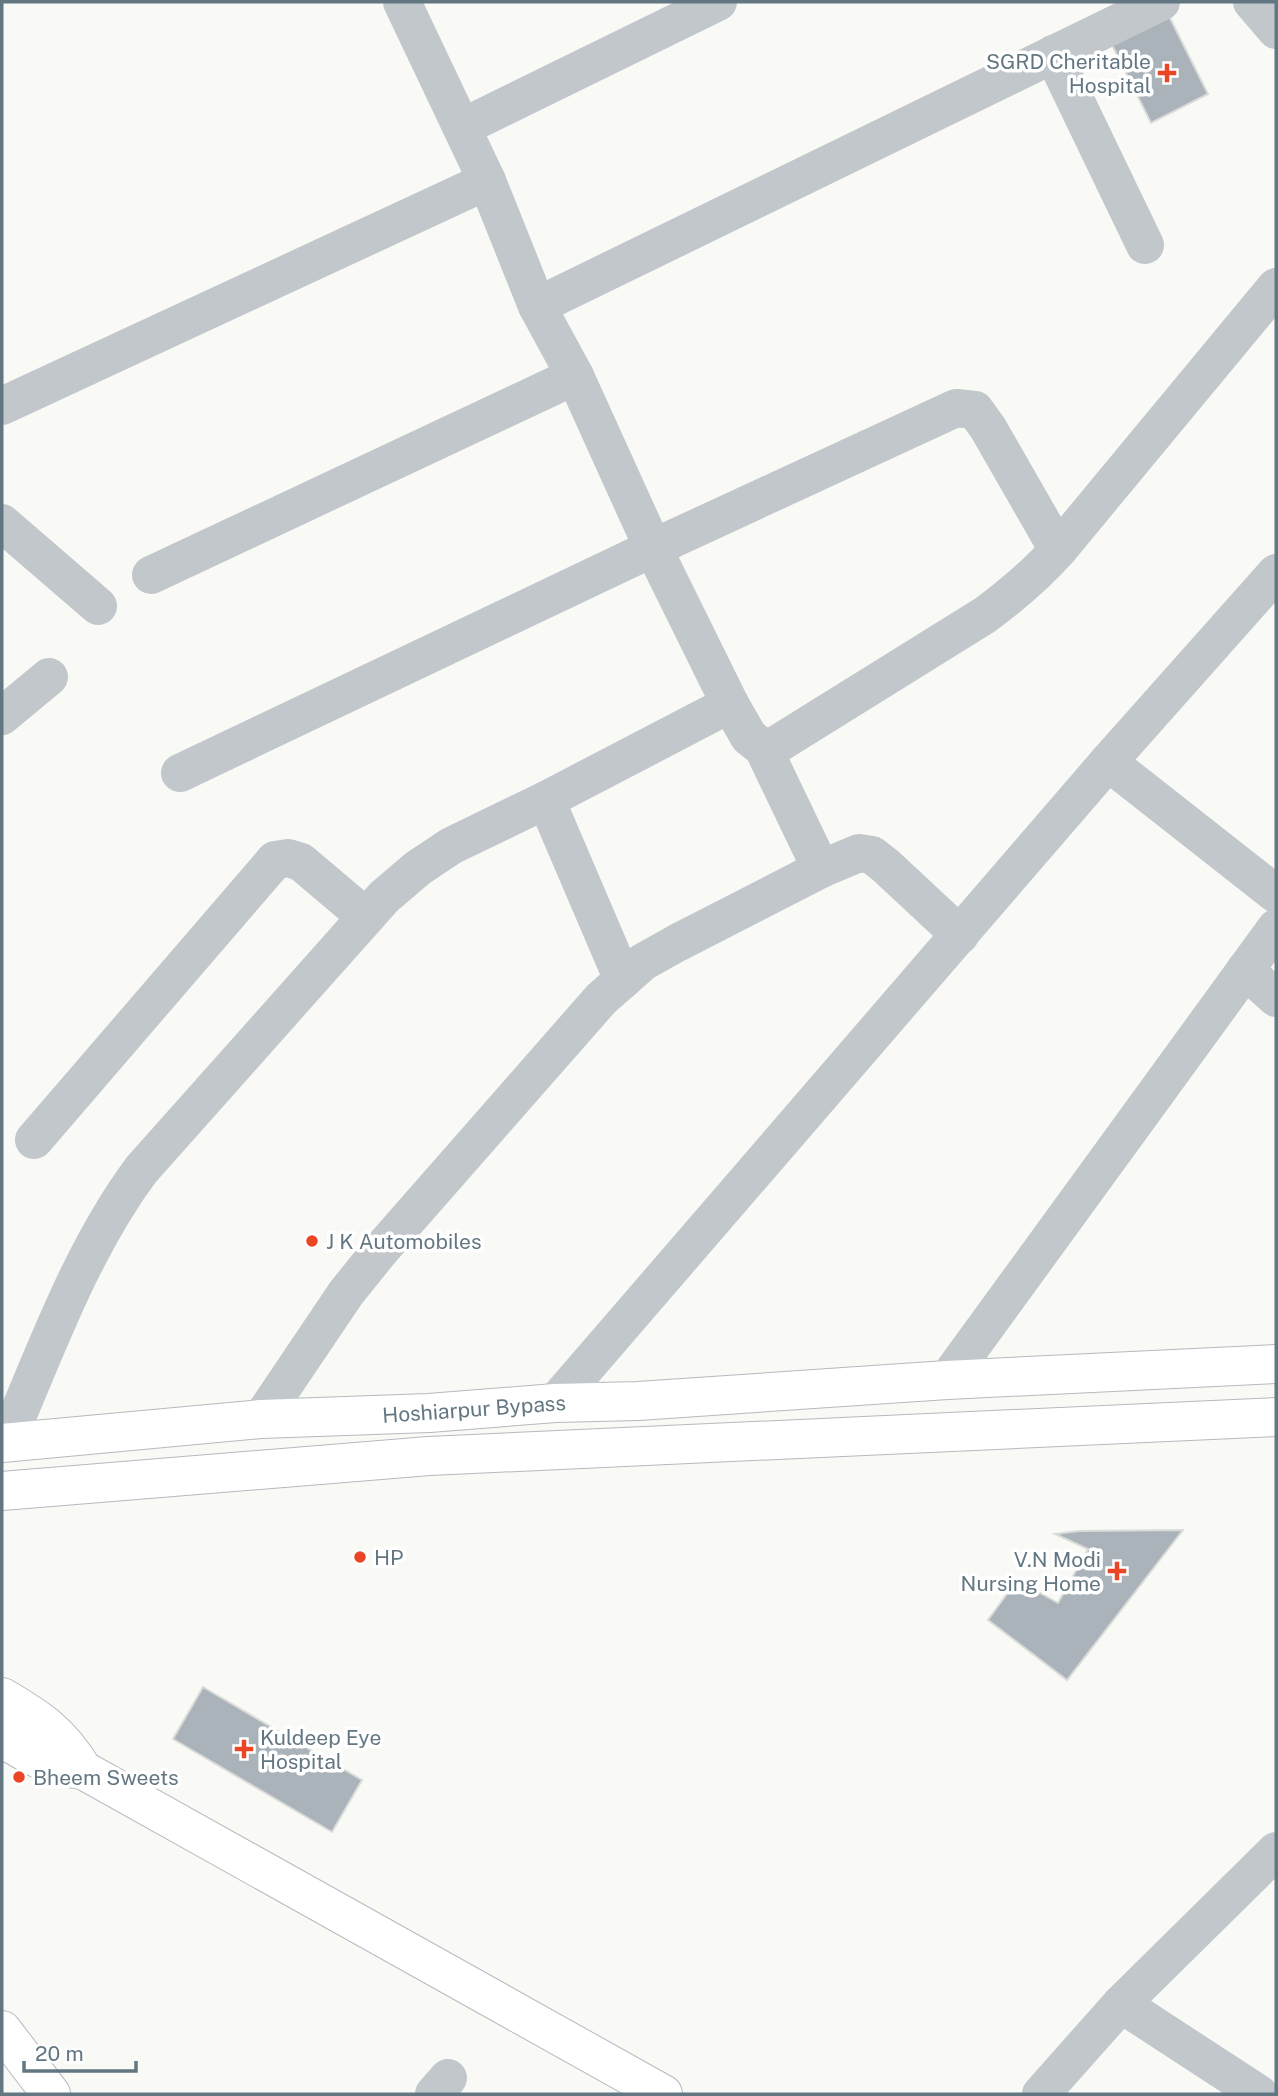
<svg xmlns="http://www.w3.org/2000/svg" width="1278" height="2096" font-family="'Public Sans',sans-serif">
<style>
.building{fill:#a9b3b9;stroke:#dbdbd9;stroke-width:2}
.lines{fill:none;stroke-linecap:round;stroke-linejoin:round}
.secondary-casing{stroke:#b4bbc0;stroke-width:40}
.primary-casing{stroke:#b5bbbf;stroke-width:40}
.trunk-casing{stroke:#b5babd;stroke-width:40}
.minor{stroke:#c2c7cb;stroke-width:38}
.secondary{stroke:#fff;stroke-width:38}
.primary{stroke:#fff;stroke-width:38}
.trunk{stroke:#fff;stroke-width:38}
.poi-dot{fill:#ea4625;stroke:#fff;stroke-width:2.5}
.labels{text-anchor:middle;dominant-baseline:central;stroke-width:7;stroke-linejoin:round;paint-order:stroke}
.poi-label{font-size:21px;fill:#637783;stroke:#fff;text-anchor:start}
.street-label{font-size:21px;fill:#637783;stroke:#fff}
</style>
<rect width="100%" height="100%" fill="#f9f9f6"/>
<g class="building">
<polygon points="1165,8 1208,94 1151,123 1108,37"/>
<polygon points="1183,1530 1067,1680 988,1620 1017,1580 1058,1603 1088,1549 1055,1534 1079,1531"/>
<polygon points="203,1687 362,1780 332,1832 173,1739"/>
</g>
<g class="lines">
<defs>
<g id="secondary">
<path d="M2,1697c36,21 59,36 81,73"/>
<path d="M2,1738c30,18 45,29 81,32l580,324"/>
</g>
<polyline id="primary" points="2,2030 51,2094"/>
<g id="trunk">
<polyline points="2,1443 261,1419 429,1413 555,1403 638,1401 947,1380 1276,1364"/>
<polyline points="2,1491 429,1456 1276,1417"/>
</g>
</defs>
<use href="#secondary" class="secondary-casing"/>
<use href="#primary" class="primary-casing"/>
<use href="#trunk" class="trunk-casing"/>
<g class="minor">
<polyline points="1252,2 1276,30"/>
<polyline points="1053,54 1145,245"/>
<polyline points="463,127 718,2"/>
<polyline points="537,306 1161,2"/>
<polyline points="2,406 487,181"/>
<polyline points="2,523 98,606"/>
<polyline points="151,575 575,376"/>
<path d="M730,704l19,33 14,11 13,-3 209,-130c27,-20 51,-40 73,-65l218,-263"/>
<polyline points="2,716 49,677"/>
<polyline points="763,748 821,869"/>
<polyline points="1108,762 1276,894"/>
<polyline points="180,773 653,548 956,408 975,410 988,428 1058,550"/>
<polyline points="546,800 623,980"/>
<polyline points="1245,970 1276,998"/>
<polyline points="34,1140 275,860 288,858 301,862 366,917"/>
<polyline points="947,1380 1276,928"/>
<polyline points="555,1403 1108,762 1276,573"/>
<polyline points="261,1419 346,1293 379,1252 601,999 643,962 677,943 821,869 859,853 872,855 886,866 960,935"/>
<path d="M6,1443c40,-93 75,-192 135,-273l243,-273 34,-29 33,-22 95,-46 184,-96 -77,-156 -78,-172 -38,-70 -50,-125 -85,-179"/>
<polyline points="1121,2004 1259,2094"/>
<polyline points="434,2094 448,2078"/>
<polyline points="1041,2094 1121,2004 1276,1851"/>
</g>
<use href="#secondary" class="secondary"/>
<use href="#primary" class="primary"/>
<use href="#trunk" class="trunk"/>
</g>
<g class="poi-dot">
<path d="M1163.5 62.5h7v7h7v7h-7v7h-7v-7h-7v-7h7z"/>
<circle cx="312" cy="1241" r="7"/>
<circle cx="360" cy="1557" r="7"/>
<path d="M1113.5 1560.5h7v7h7v7h-7v7h-7v-7h-7v-7h7z"/>
<path d="M240.5 1738.5h7v7h7v7h-7v7h-7v-7h-7v-7h7z"/>
<circle cx="19" cy="1777" r="7"/>
</g>
<g class="labels">
<g class="poi-label">
<text x="1151" y="61" text-anchor="end">SGRD Cheritable<tspan x="1151" dy="24">Hospital</tspan></text>
<text x="326" y="1241">J K Automobiles</text>
<text x="374" y="1557">HP</text>
<text x="1101" y="1559" text-anchor="end">V.N Modi<tspan x="1101" dy="24">Nursing Home</tspan></text>
<text x="260" y="1737">Kuldeep Eye<tspan x="260" dy="24">Hospital</tspan></text>
<text x="33" y="1777">Bheem Sweets</text>
</g>
<g class="street-label">
<text transform="translate(474 1409) rotate(-4)">Hoshiarpur Bypass</text>
</g>
</g>
<rect width="1278" height="2096" fill="none" stroke="#637783" stroke-width="7"/>
<path d="M24 2061v10h112v-10" fill="none" stroke="#637783" stroke-width="3.5"/>
<text x="35" y="2061" font-size="21" fill="#637783" stroke="#ffffff" stroke-width="5" paint-order="stroke">20 m</text>
</svg>
